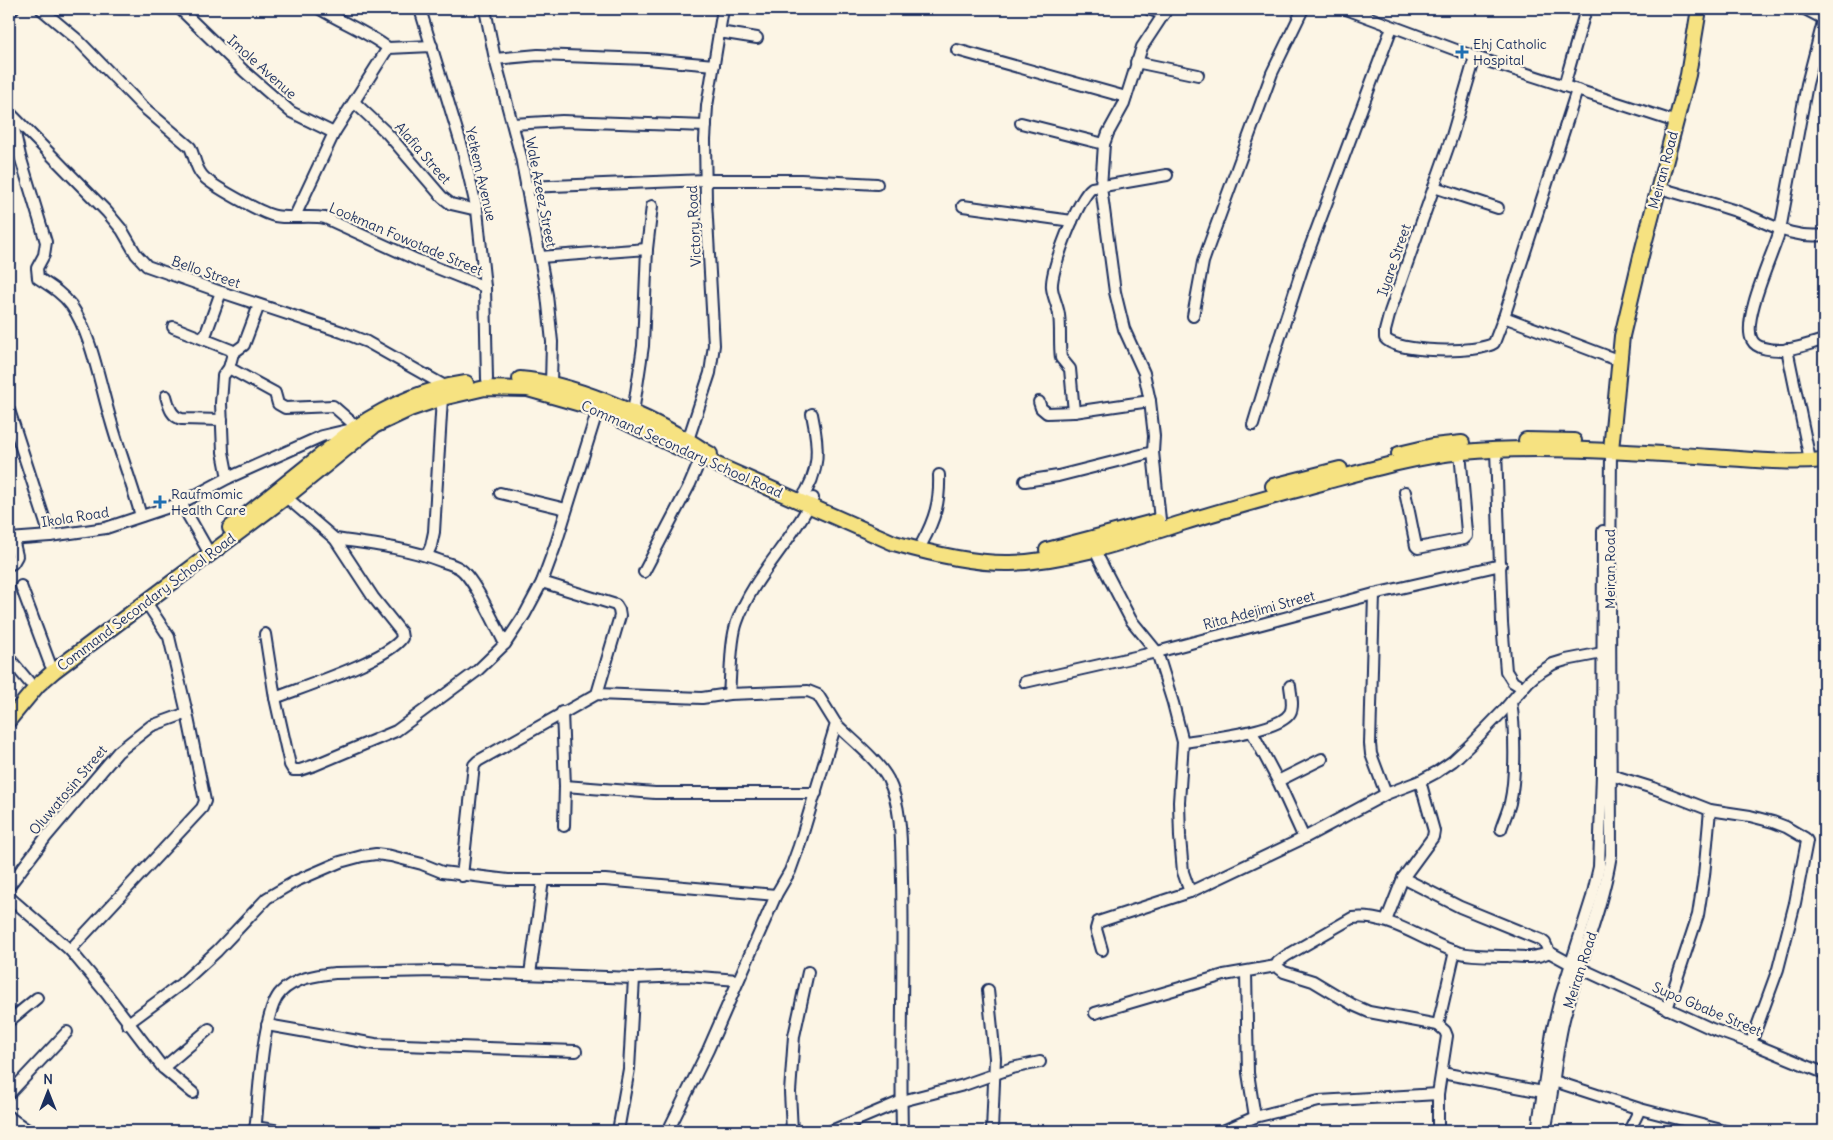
<svg xmlns="http://www.w3.org/2000/svg" width="1833" height="1140" font-family="Delius,sans-serif">
<style>
.lines{fill:none;stroke-linecap:round;stroke-linejoin:round}
.minor-casing{stroke:#1b2f5e;stroke-width:14}
.major-casing{stroke:#1b2f5e;stroke-width:18}
.minor{stroke:#fcf5e5;stroke-width:10}
.major{stroke:#f6e281;stroke-width:14}
.poi-dot{fill:#1f6fb2;stroke:#fcf5e5;stroke-width:2}
.labels{text-anchor:middle;dominant-baseline:central;stroke-width:4.5;stroke-linejoin:round;paint-order:stroke}
.poi-label{font-size:14px;fill:#1b2f5e;stroke:#fcf5e5;text-anchor:start}
.street-label{font-size:14px;fill:#1b2f5e;stroke:#fcf5e5}
</style>
<rect width="100%" height="100%" fill="#fcf5e5"/>
<filter id="ink" filterUnits="userSpaceOnUse"><feTurbulence type="fractalNoise" baseFrequency=".02" numOctaves="2"/><feDisplacementMap in="SourceGraphic" scale="10" xChannelSelector="R" yChannelSelector="G"/><feConvolveMatrix kernelMatrix="1 2 1 2 8 2 1 2 1" color-interpolation-filters="sRGB"/></filter>
<g filter="url(#ink)">
<g class="lines">
<defs>
<g id="minor">
<path d="M41,9l37,31 64,66 48,41c5,10 5,20 12,28 8,10 61,39 73,41 17,3 34,-1 50,2l92,42 68,27"/>
<polyline points="180,9 245,72 291,112 334,133"/>
<path d="M320,9c23,14 47,23 68,39"/>
<polyline points="420,9 462,147 477,210 485,287 487,379"/>
<polyline points="485,9 495,59 521,157 547,295 552,342 551,384"/>
<polyline points="1148,9 1164,14"/>
<polyline points="1346,9 1475,57 1670,120"/>
<polyline points="1805,9 1824,19"/>
<polyline points="9,13 13,9"/>
<path d="M1824,18l-17,66 -27,146c-6,22 -39,90 -28,110 5,10 22,10 31,10 14,-1 28,-7 41,-10"/>
<polyline points="719,32 757,38"/>
<polyline points="957,50 1126,97"/>
<path d="M1475,57l-23,79 -62,176 -5,19v7c11,15 94,16 109,5l10,-26"/>
<polyline points="495,59 538,55 647,59 714,65"/>
<polyline points="1136,62 1198,75"/>
<polyline points="1564,86 1586,9"/>
<polyline points="1577,90 1504,317 1612,358"/>
<polyline points="354,102 387,133 442,197 451,204 477,210"/>
<polyline points="9,112 107,212 122,230 136,254 147,266 221,292 342,332 367,342 445,386"/>
<path d="M11,115l9,41 26,86 -2,13 -7,13 1,10c12,8 24,15 33,27 21,30 29,80 40,116 9,32 21,63 30,95"/>
<polyline points="1021,123 1104,144"/>
<polyline points="513,124 562,121 706,126"/>
<polyline points="526,187 706,180 801,180 877,184"/>
<polyline points="1434,187 1498,208"/>
<path d="M1659,188c26,7 52,15 77,23 32,11 53,28 88,24"/>
<polyline points="963,206 1072,221"/>
<polyline points="295,216 334,133 388,48 432,46"/>
<polyline points="647,249 652,206"/>
<polyline points="540,257 647,249 643,346 633,413"/>
<polyline points="1193,316 1203,262 1209,245 1272,73 1303,9"/>
<polyline points="173,327 231,350 233,353 229,368 223,376 221,403 223,452 228,478"/>
<polyline points="204,339 221,292"/>
<polyline points="1787,349 1809,455"/>
<polyline points="233,353 244,345 259,305"/>
<polyline points="229,368 275,393 278,404 285,408 333,406 357,427"/>
<path d="M166,396c3,10 5,21 16,23l40,1"/>
<polyline points="1039,402 1041,408 1047,413 1074,412 1150,401"/>
<polyline points="9,410 50,536"/>
<path d="M1074,412l-4,-43 -9,-11c-2,-15 0,-29 -2,-43 -1,-9 -6,-18 -7,-27 -2,-17 26,-90 40,-100l75,-13"/>
<polyline points="1253,425 1277,346 1303,266 1392,27"/>
<polyline points="688,440 710,373 714,345 706,201 705,140 707,106 723,9"/>
<polyline points="1496,450 1502,623 1506,671 1513,682 1523,688"/>
<polyline points="1025,481 1058,476 1153,452"/>
<polyline points="1405,492 1416,546 1418,548 1464,539 1467,536 1467,532 1460,452"/>
<polyline points="500,493 566,509"/>
<path d="M800,501c21,-29 19,-54 12,-87"/>
<polyline points="181,503 228,478 322,436 352,429"/>
<polyline points="1160,520 1153,452 1154,436 1150,401 1144,373 1124,329 1115,292 1101,187 1104,144 1108,133 1124,104 1142,47 1167,9"/>
<polyline points="9,539 50,536 106,528 181,503 206,547"/>
<path d="M335,539c36,5 72,9 106,22 6,2 13,4 18,7 15,9 37,59 46,76"/>
<path d="M922,543c13,-24 18,-41 17,-68"/>
<polyline points="1094,549 1131,620 1157,652 1173,703 1183,742 1179,802 1180,837 1183,872 1190,892"/>
<polyline points="427,555 431,546 434,532 442,398"/>
<polyline points="9,565 13,563 17,556 13,539"/>
<polyline points="644,572 690,484 701,458"/>
<polyline points="542,582 616,605 619,610 620,616 597,694"/>
<polyline points="21,586 50,664"/>
<polyline points="1374,594 1370,744 1371,754 1386,794"/>
<polyline points="265,634 275,698 290,765 293,770 300,770 315,765 396,731 477,671 505,644 525,614 542,582 556,544 598,409"/>
<polyline points="9,658 29,682"/>
<polyline points="1025,682 1157,652 1374,594 1501,565"/>
<path d="M729,694c2,-20 1,-53 8,-72 16,-46 55,-80 76,-124"/>
<path d="M275,698c28,-11 112,-38 127,-60l-1,-6 -28,-35 -38,-58 -49,-42"/>
<polyline points="562,712 565,786 564,826"/>
<path d="M836,724c16,16 41,35 52,55 15,30 13,69 14,101 2,84 -2,168 0,251"/>
<polyline points="1252,732 1278,781 1304,838"/>
<path d="M1183,742c22,-3 96,-10 107,-29 4,-7 1,-18 0,-27"/>
<polyline points="1611,775 1656,789 1710,810 1750,816 1773,822 1786,827 1805,838 1807,841 1795,903 1778,969 1751,1043"/>
<polyline points="1278,781 1322,759"/>
<polyline points="1420,781 1434,831 1433,837 1403,878 1460,907 1541,940 1545,943 1549,952 1571,964 1712,1029 1751,1043 1824,1073"/>
<polyline points="565,786 655,793 816,793"/>
<path d="M1501,829c3,-9 7,-18 9,-26 6,-25 5,-75 1,-101"/>
<polyline points="462,876 474,765 478,761 597,694 702,698 729,694 808,691 818,695 836,724 799,846 790,871 776,895 708,1050 668,1131"/>
<polyline points="9,886 46,837 118,752 151,726 187,713"/>
<polyline points="9,897 70,950 106,993 163,1068 193,1093"/>
<polyline points="1386,921 1403,878"/>
<polyline points="70,950 202,808 205,801 187,713 169,637 146,602"/>
<polyline points="1102,950 1096,929 1098,922 1190,892 1304,838 1386,794 1420,781 1437,772 1453,761 1470,745 1502,712 1529,681 1537,674 1553,664 1566,660 1602,653"/>
<path d="M1276,966l2,-4 8,-6 66,-38c36,-5 69,22 102,33 16,6 37,4 54,5 14,1 28,3 41,-4"/>
<polyline points="1246,972 1248,1073 1255,1117"/>
<polyline points="530,974 543,880"/>
<polyline points="988,990 995,1058 992,1131"/>
<polyline points="1667,1009 1698,915 1704,876 1710,810"/>
<polyline points="1095,1013 1224,975 1276,966 1284,972 1313,981 1353,1005 1369,1012 1438,1025"/>
<polyline points="9,1021 37,998"/>
<polyline points="127,1024 181,984 217,951 267,898 296,881 340,862 362,856 376,854 391,856 422,864 442,872 508,880 605,880 776,895"/>
<polyline points="267,1025 375,1044 576,1051"/>
<polyline points="163,1068 209,1029"/>
<polyline points="1442,1073 1543,1092"/>
<polyline points="1554,1081 1640,1109 1725,1131"/>
<polyline points="9,1094 67,1032"/>
<polyline points="9,1117 29,1131"/>
<polyline points="255,1127 280,1131"/>
<path d="M255,1131c4,-30 6,-119 26,-139 14,-14 35,-17 54,-19l102,-2 197,7 52,-2 52,4"/>
<polyline points="618,1131 629,1069 634,978"/>
<polyline points="792,1131 790,1092 794,1036 808,972"/>
<polyline points="831,1131 902,1101 964,1085 1012,1068 1040,1062"/>
<polyline points="1223,1131 1255,1117 1319,1101 1438,1094"/>
<polyline points="1438,1131 1438,1094 1447,1036 1445,1031 1438,1025 1455,951"/>
<polyline points="1537,1131 1552,1032 1561,995 1592,897 1599,867 1602,773 1603,531"/>
<path d="M1545,1131c9,-38 10,-78 20,-116 15,-54 37,-105 46,-160l-1,-265 1,-140"/>
<polyline points="1629,1131 1640,1109"/>
</g>
<g id="major">
<path d="M520,379c52,4 121,35 167,61 8,4 15,10 23,14"/>
<polyline points="1526,440 1574,441"/>
<polyline points="1611,450 1622,336 1642,252 1688,75 1699,9"/>
<polyline points="1399,454 1433,446 1462,443"/>
<polyline points="1273,486 1340,469"/>
<path d="M230,528l125,-100c34,-23 71,-39 111,-45"/>
<polyline points="1047,550 1157,521"/>
<path d="M9,720l29,-35 16,-14 232,-174 88,-71 36,-17 32,-11 43,-10 43,1 70,20 83,40 213,94c35,10 79,21 116,20 59,-2 116,-22 172,-40 48,-15 97,-28 146,-42 44,-12 89,-25 135,-29 82,-7 165,0 247,5 38,2 76,7 114,3"/>
</g>
</defs>
<use href="#minor" class="minor-casing"/>
<use href="#major" class="major-casing"/>
<use href="#minor" class="minor"/>
<use href="#major" class="major"/>
</g>
</g>
<g class="poi-dot">
<path d="M1459.5 44.5h5v5h5v5h-5v5h-5v-5h-5v-5h5z"/>
<path d="M157.5 494.5h5v5h5v5h-5v5h-5v-5h-5v-5h5z"/>
</g>
<g class="labels">
<g class="poi-label">
<text x="1473" y="44">Ehj Catholic<tspan x="1473" dy="16">Hospital</tspan></text>
<text x="171" y="494">Raufmomic<tspan x="171" dy="16">Health Care</tspan></text>
</g>
<g class="street-label">
<text transform="translate(262 67) rotate(42)">Imole Avenue</text>
<text transform="translate(423 153) rotate(49)">Alafia Street</text>
<text transform="translate(1663 170) rotate(-75)">Meiran Road</text>
<text transform="translate(481 174) rotate(77)">Yetkem Avenue</text>
<text transform="translate(541 192) rotate(79)">Wale Azeez Street</text>
<text transform="translate(694 226) rotate(-93)">Victory Road</text>
<text transform="translate(406 239) rotate(23)">Lookman Fowotade Street</text>
<text transform="translate(1394 260) rotate(-71)">Iyare Street</text>
<text transform="translate(206 272) rotate(19)">Bello Street</text>
<text transform="translate(682 449) rotate(24)">Command Secondary School Road</text>
<text transform="translate(75 517) rotate(-9)">Ikola Road</text>
<text transform="translate(1610 569) rotate(-90)">Meiran Road</text>
<text transform="translate(146 602) rotate(-37)">Command Secondary School Road</text>
<text transform="translate(1259 610) rotate(-15)">Rita Adejimi Street</text>
<text transform="translate(68 790) rotate(-50)">Oluwatosin Street</text>
<text transform="translate(1580 970) rotate(-72)">Meiran Road</text>
<text transform="translate(1707 1009) rotate(23)">Supo Gbabe Street</text>
</g>
</g>
<rect width="1833" height="1140" fill="none" stroke="#fcf5e5" stroke-width="30"/>
<rect x="15" y="15" width="1803" height="1110" fill="none" stroke="#1b2f5e" stroke-width="2" filter="url(#ink)"/>
<g transform="translate(48 1092)" stroke="#fcf5e5" stroke-width="4" paint-order="stroke">
<path d="M0-4L9 19L0 12L-9 19Z" fill="#1b2f5e"/>
<text y="-8" font-size="14" font-weight="bold" text-anchor="middle" fill="#1b2f5e">N</text>
</g>
</svg>
